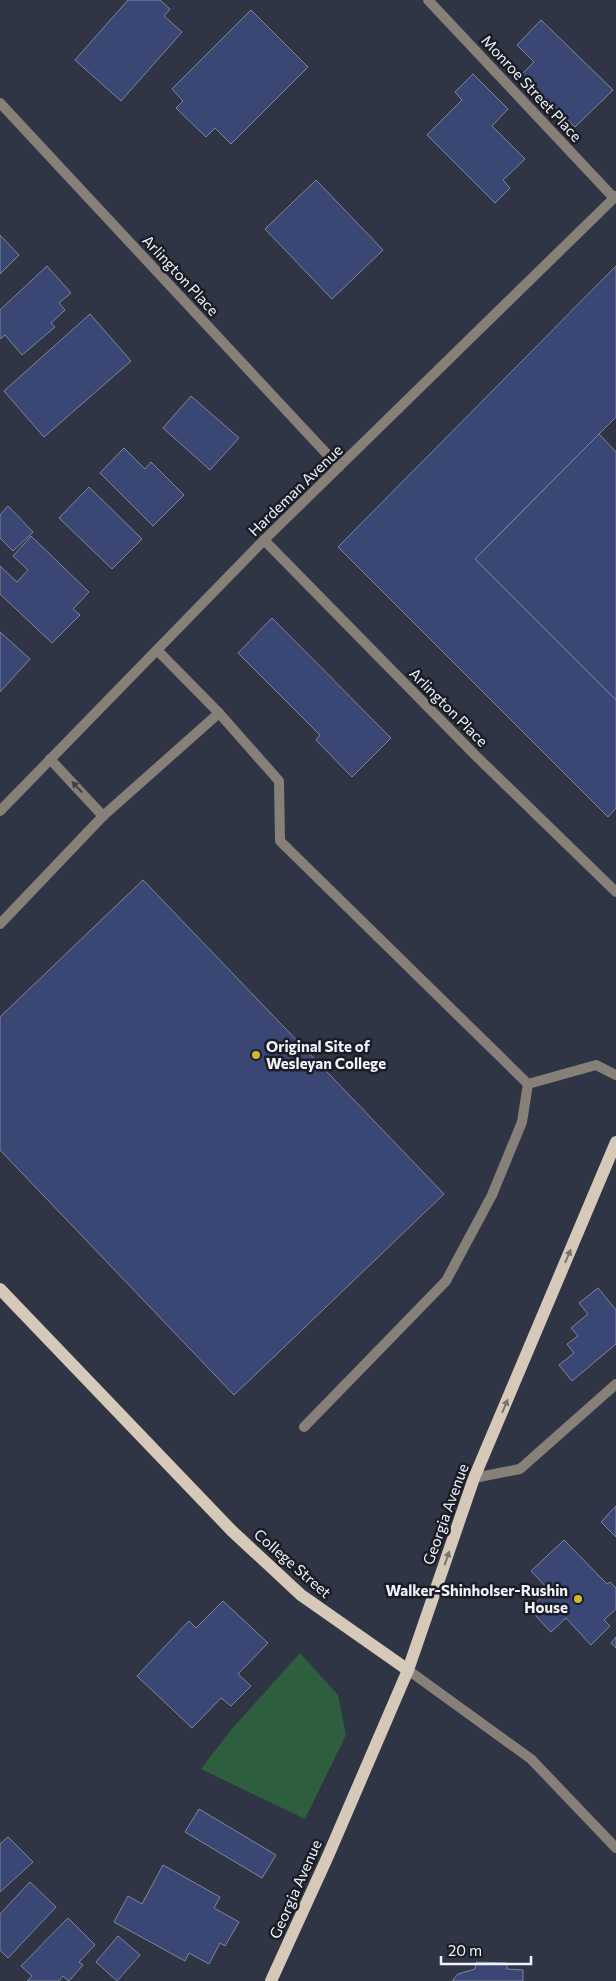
<svg xmlns="http://www.w3.org/2000/svg" width="616" height="1981" font-family="Commissioner,sans-serif">
<style>
.green{fill:#2d5e3e}
.building{fill:#3a4674;stroke:#808699}
.lines{fill:none;stroke-linecap:round;stroke-linejoin:round}
.service{stroke:#868079;stroke-width:10}
.minor{stroke:#868079;stroke-width:10}
.tertiary{stroke:#868079;stroke-width:10}
.primary{stroke:#d6c9ba;stroke-width:12}
.oneway{fill:#404042}
.oneway2{fill:#78736f}
.poi-dot{fill:#d0b837;stroke:#1b1d24;stroke-width:2}
.labels{text-anchor:middle;dominant-baseline:central;stroke-width:5;stroke-linejoin:round;paint-order:stroke}
.street-label{font-size:15px;fill:#f1f4ff;stroke:#1b1d24}
.poi-label{font-size:15px;font-weight:bold;fill:#f1f4ff;stroke:#1b1d24;text-anchor:start}
</style>
<rect width="100%" height="100%" fill="#303545"/>
<polygon class="green" points="300,1653 338,1695 346,1735 305,1819 201,1769 230,1731"/>
<g class="building">
<polygon points="128,0 160,0 170,9 164,16 182,32 121,101 75,60"/>
<polygon points="251,10 308,67 231,144 215,128 206,137 176,108 183,101 172,89"/>
<polygon points="541,20 613,90 575,127 521,75 534,62 517,45"/>
<polygon points="473,74 508,109 492,126 525,159 503,180 510,188 495,203 427,135 462,100 455,92"/>
<polygon points="316,180 383,250 332,299 265,229"/>
<polygon points="0,235 19,255 0,274"/>
<polygon points="47,266 71,293 59,303 65,310 51,323 55,327 22,355 5,335 0,339 0,310"/>
<polygon points="616,266 616,417 475,559 616,700 616,808 608,817 338,547"/>
<polygon points="90,314 131,361 44,437 4,391"/>
<polygon points="191,396 239,438 210,470 163,428"/>
<polygon points="599,434 616,452 616,700 475,559"/>
<polygon points="124,448 145,469 151,462 184,495 153,526 100,473"/>
<polygon points="89,487 142,539 112,569 59,518"/>
<polygon points="8,506 33,532 13,551 0,538 0,515"/>
<polygon points="31,536 89,592 73,609 80,615 52,643 0,594 0,566 17,582 28,570 13,556"/>
<polygon points="272,618 391,738 352,777 316,740 320,735 238,653"/>
<polygon points="0,632 30,659 0,692"/>
<polygon points="143,880 444,1194 234,1395 0,1150 0,1017"/>
<polygon points="598,1288 616,1310 616,1344 572,1381 559,1365 574,1353 567,1344 578,1336 571,1328 588,1314 579,1303"/>
<polygon points="616,1506 616,1537 601,1522"/>
<polygon points="564,1540 607,1584 610,1582 616,1588 616,1609 604,1620 610,1626 591,1645 566,1618 551,1632 529,1609 549,1590 531,1571"/>
<polygon points="223,1601 268,1643 238,1674 251,1686 231,1706 221,1698 192,1728 137,1676 189,1621 196,1628"/>
<polygon points="616,1637 616,1648 611,1643"/>
<polygon points="199,1809 276,1855 262,1878 185,1832"/>
<polygon points="8,1837 33,1862 0,1892 0,1844"/>
<polygon points="163,1865 220,1897 214,1908 239,1922 225,1946 220,1943 209,1964 189,1953 185,1961 114,1922 128,1896 142,1904"/>
<polygon points="30,1882 56,1907 8,1958 0,1950 0,1914"/>
<polygon points="68,1918 95,1945 79,1962 83,1965 69,1981 63,1976 59,1981 27,1981 32,1976 21,1966"/>
<polygon points="118,1936 140,1955 117,1981 96,1962"/>
<polygon points="476,1962 507,1963 507,1969 523,1970 523,1981 452,1981 458,1974 475,1969"/>
</g>
<g class="lines">
<g class="service">
<polyline points="157,650 219,713 279,781 280,841 528,1084 596,1065 616,1075"/>
<polyline points="50,759 103,816"/>
<polyline points="0,924 103,816 219,713"/>
<polyline points="304,1427 446,1281 492,1195 522,1122 528,1084"/>
</g>
<g class="minor">
<polyline points="428,0 614,198"/>
<polyline points="0,103 339,467"/>
<polyline points="264,540 476,756 616,892"/>
<polyline points="474,1478 520,1469 616,1384"/>
</g>
<g class="tertiary">
<polyline points="0,811 264,540 616,196"/>
<polyline points="408,1670 531,1759 616,1848"/>
</g>
<g class="primary">
<polyline points="0,1289 232,1531 301,1595 408,1670"/>
<polyline points="271,1981 328,1856 408,1670 474,1478 616,1142"/>
</g>
</g>
<defs><path id="oneway-solid" d="M-6-.8H1V-3.2L6.5 0L1 3.2V.8H-6Z" transform="scale(1.25)"/></defs>
<use class="oneway" href="#oneway-solid" transform="translate(77 787) rotate(-133)"/>
<g class="oneway2">
<use href="#oneway-solid" transform="translate(568 1256) rotate(-67)"/>
<use href="#oneway-solid" transform="translate(505 1406) rotate(-67)"/>
<use href="#oneway-solid" transform="translate(447 1558) rotate(-71)"/>
</g>
<g class="poi-dot">
<circle cx="256" cy="1055" r="5"/>
<circle cx="578" cy="1599" r="5"/>
</g>
<g class="labels">
<g class="street-label">
<text transform="translate(532 88) rotate(47)">Monroe Street Place</text>
<text transform="translate(181 275) rotate(47)">Arlington Place</text>
<text transform="translate(295 490) rotate(-44)">Hardeman Avenue</text>
<text transform="translate(449 707) rotate(45)">Arlington Place</text>
<text transform="translate(445 1514) rotate(-70)">Georgia Avenue</text>
<text transform="translate(293 1563) rotate(41)">College Street</text>
<text transform="translate(295 1889) rotate(-66)">Georgia Avenue</text>
</g>
<g class="poi-label">
<text x="266" y="1046">Original Site of<tspan x="266" dy="17">Wesleyan College</tspan></text>
<text x="568" y="1590" text-anchor="end">Walker-Shinholser-Rushin<tspan x="568" dy="17">House</tspan></text>
</g>
</g>
<path d="M441 1956v8h90v-8" fill="none" stroke="#f1f4ff" stroke-width="2.5"/>
<text x="448" y="1956" font-size="15" fill="#f1f4ff" stroke="#1b1d24" stroke-width="4" paint-order="stroke">20 m</text>
</svg>
